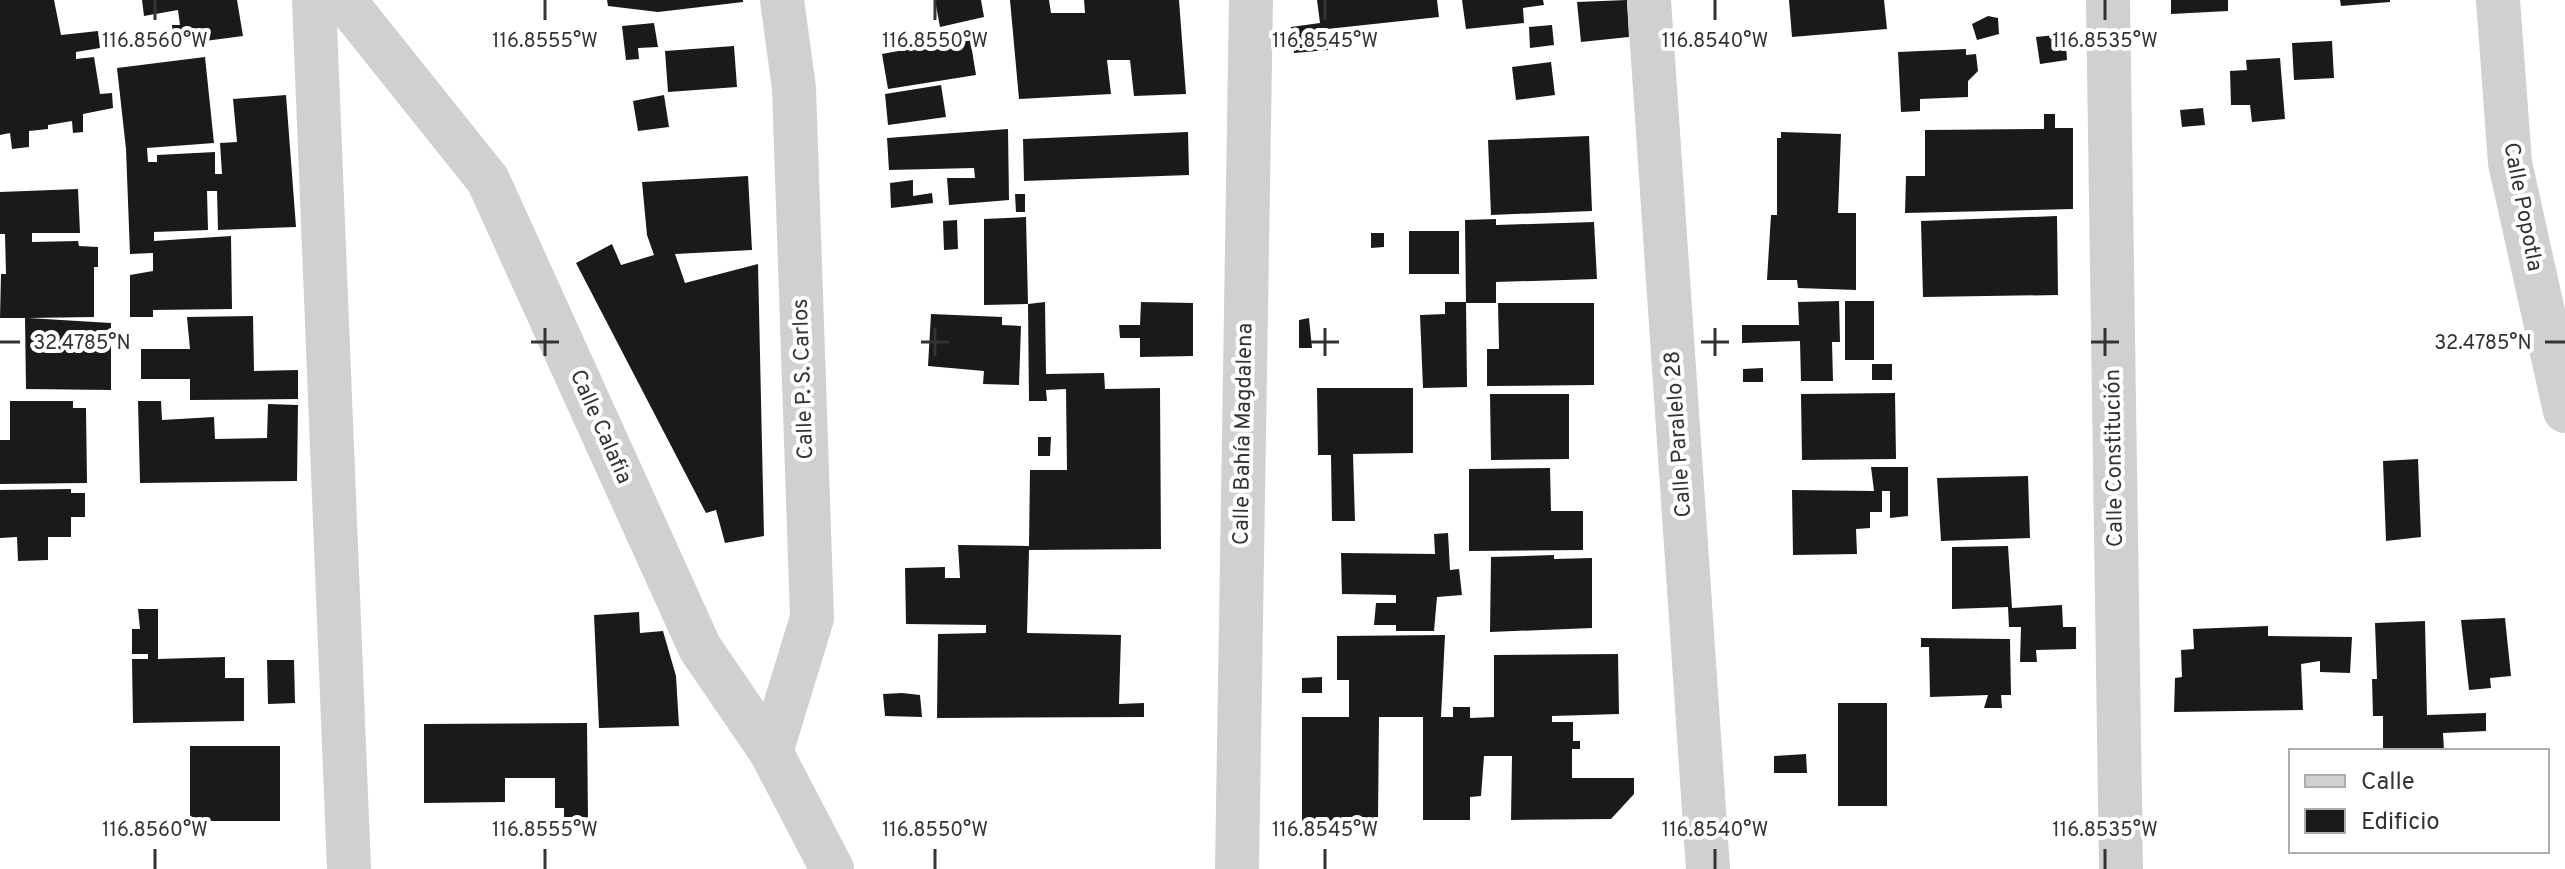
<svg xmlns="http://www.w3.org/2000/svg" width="2565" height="869" font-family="Overpass,sans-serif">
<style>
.building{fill:#1a1a1a}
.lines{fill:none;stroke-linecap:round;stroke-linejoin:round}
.street{stroke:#d0d0d0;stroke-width:44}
.ticks{fill:none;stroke:#333;stroke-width:3}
.labels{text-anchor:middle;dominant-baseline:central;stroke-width:8;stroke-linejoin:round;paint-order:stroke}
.street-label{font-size:22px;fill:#333;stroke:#fff}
.ticks-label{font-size:20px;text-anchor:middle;fill:#333;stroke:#fff;stroke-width:8;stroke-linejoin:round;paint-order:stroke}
</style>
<rect width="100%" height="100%" fill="#fff"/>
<g class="building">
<polygon points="0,0 54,0 61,35 98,31 100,48 76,52 76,59 94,57 100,94 112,93 113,108 83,114 83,132 73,133 72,121 48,125 48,129 29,131 29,147 12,149 10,133 0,135"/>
<polygon points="142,0 237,0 243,36 205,41 204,36 174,43 172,25 180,25 178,10 144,16"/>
<polygon points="607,0 743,0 743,2 658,12 608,6"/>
<polygon points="935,0 981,0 984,17 940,27"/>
<polygon points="1010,0 1049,0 1051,13 1085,13 1084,0 1179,0 1186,94 1134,96 1130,60 1107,60 1111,94 1019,99"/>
<polygon points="1317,0 1437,0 1439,17 1327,29 1328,50 1294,53 1291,27 1320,23"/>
<polygon points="1462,0 1543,0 1544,5 1523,8 1524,23 1466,29"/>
<polygon points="1627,0 1629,37 1581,42 1577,2"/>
<polygon points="1789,0 1884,0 1887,29 1792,37"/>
<polygon points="2171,0 2228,0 2228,11 2171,14"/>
<polygon points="2340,0 2390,0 2390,2 2341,6"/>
<polygon points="1988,16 1998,18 1999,34 1977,40 1972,24"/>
<polygon points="654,23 658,47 638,48 639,59 626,60 622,26"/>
<polygon points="1552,25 1554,45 1530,48 1529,27"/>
<polygon points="2065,34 2067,60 2040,64 2036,37"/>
<polygon points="970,38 976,75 888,89 882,54"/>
<polygon points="2332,41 2334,78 2294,80 2292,43"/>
<polygon points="734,46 737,87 668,92 665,51"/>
<polygon points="1966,49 1966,55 1976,54 1978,71 1968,81 1968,97 1920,99 1920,111 1901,112 1898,52"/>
<polygon points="205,57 214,143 147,148 148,162 157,162 157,155 215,152 215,174 222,174 220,143 237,142 233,99 286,95 296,227 218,230 217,191 207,191 208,230 154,232 154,241 231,236 232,309 153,310 153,317 130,317 130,275 153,271 153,253 130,254 126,149 117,68"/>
<polygon points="2280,58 2285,119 2252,122 2250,105 2231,105 2230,71 2247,70 2246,60"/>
<polygon points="1551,62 1555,95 1516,100 1512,67"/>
<polygon points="941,85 946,117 888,125 885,94"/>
<polygon points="664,95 669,127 638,131 633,101"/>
<polygon points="2203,108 2205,125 2182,127 2180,110"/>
<polygon points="2044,114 2055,114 2055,128 2073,128 2073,209 1905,213 1906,176 1925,176 1925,130 2044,129"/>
<polygon points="1008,129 1009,200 949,205 947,178 975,178 974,168 889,170 887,138"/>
<polygon points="1188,132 1189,175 1024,181 1023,139"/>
<polygon points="1781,132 1841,134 1838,213 1856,213 1856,290 1798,288 1797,280 1767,280 1771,215 1777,215 1777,138 1781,138"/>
<polygon points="1589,136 1592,211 1491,215 1488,140"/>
<polygon points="748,176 752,250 675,254 685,283 758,264 764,536 725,543 716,510 706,513 576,263 612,244 621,265 654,255 647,235 642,182"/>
<polygon points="913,180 913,196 932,193 933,203 891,208 890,183"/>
<polygon points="78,189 80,233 32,233 32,242 78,241 79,246 98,247 98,267 94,267 94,317 28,318 111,323 111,390 26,389 25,318 0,318 1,274 6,274 5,234 0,234 0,192"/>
<polygon points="1015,194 1025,194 1025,212 1016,212"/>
<polygon points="2057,216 2058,295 1923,297 1921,221"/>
<polygon points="1026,217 1028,304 984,305 984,219"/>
<polygon points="1496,219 1496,225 1594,222 1597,279 1496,282 1496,303 1466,303 1465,220"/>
<polygon points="957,220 958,249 944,250 943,221"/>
<rect x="1409" y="231" width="50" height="43"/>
<polygon points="1371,233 1384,233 1384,247 1371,248"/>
<polygon points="1839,301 1840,342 1832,342 1833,381 1801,381 1800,341 1742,343 1742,325 1799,325 1798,302"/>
<rect x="1845" y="301" width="29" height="59"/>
<polygon points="1045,302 1046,374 1104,373 1105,389 1160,388 1161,549 1029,550 1027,633 1121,635 1119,704 1144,703 1144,717 937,718 938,634 986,633 986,625 906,624 905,568 945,567 945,578 960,578 958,545 1029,546 1030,470 1067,470 1066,389 1046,390 1047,401 1029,401 1028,304"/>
<polygon points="1141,302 1193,303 1193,356 1140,357 1140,338 1120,338 1119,325 1140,325"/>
<polygon points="1445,302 1466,302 1467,387 1423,388 1420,315 1445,314"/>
<polygon points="1498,303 1594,303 1594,385 1487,386 1487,349 1499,349"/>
<polygon points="931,314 1002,317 1002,325 1021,326 1019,385 983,384 984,371 928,366"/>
<polygon points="253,316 254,371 298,370 298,399 190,400 190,379 141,379 141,349 190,349 187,317"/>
<polygon points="1309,318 1312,348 1299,348 1299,320"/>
<rect x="1872" y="364" width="20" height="16"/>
<polygon points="1763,368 1763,382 1743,382 1743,369"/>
<polygon points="1317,388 1413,388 1413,453 1353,454 1355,521 1332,521 1331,455 1318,455"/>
<polygon points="1895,393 1896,459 1802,460 1801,394"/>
<polygon points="1490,394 1569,394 1569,459 1491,460"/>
<polygon points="10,401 73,401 73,408 86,408 87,483 0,484 0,440 10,440"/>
<polygon points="138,401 161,401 162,420 214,417 215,439 267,438 268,404 298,405 297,481 140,483"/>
<polygon points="1038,437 1051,437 1050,456 1038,456"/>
<polygon points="2418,459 2421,537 2386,541 2383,461"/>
<polygon points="1871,467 1908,467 1908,516 1890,518 1890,491 1882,491 1882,512 1870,512 1870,528 1856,529 1857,554 1793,555 1792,490 1874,491"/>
<polygon points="1550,468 1551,511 1583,511 1583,550 1469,551 1469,469"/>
<polygon points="2028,476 2030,538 1941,541 1937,478"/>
<polygon points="71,489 71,493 85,493 85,517 71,517 71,537 48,537 48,560 18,561 17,537 0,538 0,490"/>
<polygon points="1448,533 1450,570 1459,569 1462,595 1437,597 1434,631 1396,631 1396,625 1374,625 1376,603 1396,603 1396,595 1342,594 1341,553 1435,554 1434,534"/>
<polygon points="2008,546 2012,608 2062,605 2063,627 2076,627 2076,649 2036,650 2037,662 2020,662 2021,627 2009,627 2008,607 1952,609 1952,547"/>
<polygon points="1554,555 1554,559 1592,558 1592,628 1490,632 1491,557"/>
<polygon points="138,609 158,609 158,659 225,657 225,678 244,678 244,721 133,723 132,659 148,659 148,654 132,654 132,629 140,629"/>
<polygon points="639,612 640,633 663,631 676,676 679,726 599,728 594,615"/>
<polygon points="2505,618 2511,676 2490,678 2491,688 2469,690 2461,620"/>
<polygon points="2425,621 2427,715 2486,713 2486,731 2443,733 2444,751 2383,751 2383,716 2373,716 2372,679 2377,679 2375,623"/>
<polygon points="2268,626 2268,636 2352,637 2350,673 2320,672 2320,661 2301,664 2303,710 2174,712 2175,678 2182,677 2181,650 2194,649 2193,629"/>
<polygon points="1445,635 1441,717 1453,717 1453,707 1470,707 1470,718 1494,717 1494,655 1618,654 1619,714 1552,716 1552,722 1573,722 1573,741 1580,741 1580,749 1572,749 1572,778 1634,778 1634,794 1611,819 1511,820 1512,756 1484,756 1481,796 1470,797 1470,820 1423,820 1423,717 1379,717 1378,820 1302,821 1302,717 1349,717 1349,680 1337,680 1337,636"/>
<polygon points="1921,638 2010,639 2011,695 2001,695 2002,708 1984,708 1988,695 1930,697 1929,647 1921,647"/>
<polygon points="267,660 294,660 295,703 268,704"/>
<polygon points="1322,677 1322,693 1302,693 1302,678"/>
<polygon points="902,693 920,695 922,717 885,716 883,694"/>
<rect x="1838" y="703" width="49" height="103"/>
<polygon points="587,723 588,818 564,819 564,808 555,808 555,778 505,778 505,802 424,803 424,724"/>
<rect x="190" y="746" width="90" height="75"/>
<polygon points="1806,754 1807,773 1774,773 1774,756"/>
</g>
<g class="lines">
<g class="street">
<polyline points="314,0 349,869"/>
<polyline points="344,0 488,180 700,648 771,752 832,869"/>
<polyline points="1649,0 1708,869"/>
<polyline points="2108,0 2121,869"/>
<polyline points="2498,0 2510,163 2565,411"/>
<polyline points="771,752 812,618 794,88 782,0"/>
<polyline points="1237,869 1251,0"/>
</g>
</g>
<path class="ticks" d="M155,0v20M545,0v20M935,0v20M1325,0v20M1715,0v20M2105,0v20M545,328v28M935,328v28M1325,328v28M1715,328v28M2105,328v28M0,342h20M531,342h28M921,342h28M1311,342h28M1701,342h28M2091,342h28M2545,342h20M155,849v20M545,849v20M935,849v20M1325,849v20M1715,849v20M2105,849v20"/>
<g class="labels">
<g class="street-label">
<text transform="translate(2522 207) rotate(79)">Calle Popotla</text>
<text transform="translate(804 379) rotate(-92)">Calle P. S. Carlos</text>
<text transform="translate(600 427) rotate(66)">Calle Calafia</text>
<text transform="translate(1244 434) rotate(-89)">Calle Bahía Magdalena</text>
<text transform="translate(1679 434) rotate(-94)">Calle Paralelo 28</text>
<text transform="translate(2115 458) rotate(-91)">Calle Constitución</text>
</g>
</g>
<g class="ticks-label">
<text x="155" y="47">116.8560°W</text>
<text x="545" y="47">116.8555°W</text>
<text x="935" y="47">116.8550°W</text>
<text x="1325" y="47">116.8545°W</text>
<text x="1715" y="47">116.8540°W</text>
<text x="2105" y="47">116.8535°W</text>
<text x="82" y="349">32.4785°N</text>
<text x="2483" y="349">32.4785°N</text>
<text x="155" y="836">116.8560°W</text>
<text x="545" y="836">116.8555°W</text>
<text x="935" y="836">116.8550°W</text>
<text x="1325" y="836">116.8545°W</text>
<text x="1715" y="836">116.8540°W</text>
<text x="2105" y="836">116.8535°W</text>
</g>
<rect x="2289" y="749" width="260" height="104" fill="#ffffff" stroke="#adadad" stroke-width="2"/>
<rect x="2305" y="775" width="40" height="12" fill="#d0d0d0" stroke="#adadad" stroke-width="2"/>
<text x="2361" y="789" font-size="24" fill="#333333">Calle</text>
<rect x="2305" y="809" width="40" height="24" fill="#1a1a1a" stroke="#adadad" stroke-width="2"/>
<text x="2361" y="829" font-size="24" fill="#333333">Edificio</text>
</svg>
